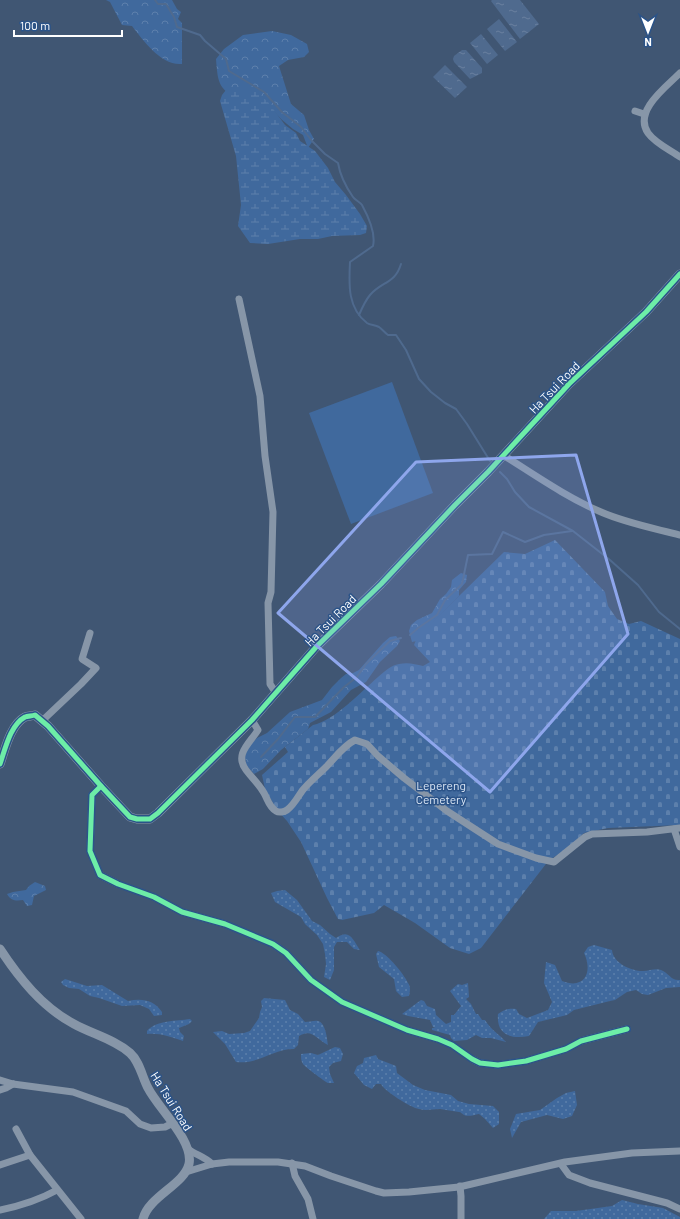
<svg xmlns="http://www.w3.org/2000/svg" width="680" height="1219" font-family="Barlow,sans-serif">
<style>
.grass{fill:url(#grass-dots)}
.forest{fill:url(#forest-crowns)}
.wetland{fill:url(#wetland-marsh)}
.cemetery{fill:url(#cemetery-stones)}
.pitch{fill:#40699d}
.water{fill:url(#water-ripples)}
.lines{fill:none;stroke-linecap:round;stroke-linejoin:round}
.stream{stroke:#4f6a8e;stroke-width:2}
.minor{stroke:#8796a8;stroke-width:7}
.tertiary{stroke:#8796a8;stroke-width:9}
.cycleway-casing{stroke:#2b5388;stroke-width:8}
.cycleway{stroke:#6deda7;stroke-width:5}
.marked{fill:#8ea6ec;fill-opacity:0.2;stroke:#8ea6ec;stroke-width:3;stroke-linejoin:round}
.labels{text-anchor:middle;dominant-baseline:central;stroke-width:3;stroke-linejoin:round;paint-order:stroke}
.street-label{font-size:12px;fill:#fff;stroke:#2b5388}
.park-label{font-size:12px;fill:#dbe7f6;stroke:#2b5388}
</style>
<defs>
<pattern id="grass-dots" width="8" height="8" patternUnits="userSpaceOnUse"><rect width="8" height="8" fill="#40699d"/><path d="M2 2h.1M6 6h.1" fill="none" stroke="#5d80ac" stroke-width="1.8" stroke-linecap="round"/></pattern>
<pattern id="forest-crowns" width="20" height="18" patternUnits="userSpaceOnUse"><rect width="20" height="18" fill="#40699d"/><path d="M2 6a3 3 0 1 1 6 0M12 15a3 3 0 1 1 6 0" fill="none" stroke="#5d80ac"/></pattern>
<pattern id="wetland-marsh" width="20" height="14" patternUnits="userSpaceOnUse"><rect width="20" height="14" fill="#40699d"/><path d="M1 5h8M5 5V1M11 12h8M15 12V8" fill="none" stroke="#5d80ac"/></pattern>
<pattern id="cemetery-stones" width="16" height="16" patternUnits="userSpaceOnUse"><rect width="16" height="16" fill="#40699d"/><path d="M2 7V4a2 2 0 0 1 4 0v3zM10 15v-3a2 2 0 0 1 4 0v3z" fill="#5d80ac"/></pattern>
<pattern id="water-ripples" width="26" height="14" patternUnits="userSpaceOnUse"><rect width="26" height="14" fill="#4f6a8e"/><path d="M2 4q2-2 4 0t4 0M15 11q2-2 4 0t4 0" fill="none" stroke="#69809f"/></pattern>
</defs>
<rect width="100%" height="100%" fill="#405673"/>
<g class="grass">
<path d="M285,890l12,10 15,21 8,4 10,9 6,4c14,-10 17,2 24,12l-6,-1 -7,-7h-10l-3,5v23l-4,10 -6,-3 2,-13 -1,-10 -2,-10 -6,-9 -12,-11 -4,-7 -26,-15 -4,-9 6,-2z"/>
<path d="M594,945l18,5c1,13 19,21 31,21 6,0 13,-3 18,-1 8,3 10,11 19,10v7l-14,1 -18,7 -6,-1 -6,-4 -9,2 -12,8 -5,1 -36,9 -7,5 -29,7 -9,14c-17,3 -33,0 -31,-22 6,-4 10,-6 18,-5l3,5 8,4 21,-8 4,-8 -8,-19 2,-21 9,3 7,16c23,9 31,-9 22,-28l4,-6z"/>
<path d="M378,951c9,2 26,23 30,32 3,4 2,9 1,13l-7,1 -6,-6 -2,-12 -15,-12 -3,-13z"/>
<path d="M65,979l22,7 15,-1 26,16c14,-3 26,-1 34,11v3l-8,1 -5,-7 -9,-4 -18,1 -23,-8 -9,-2 -11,-7 -10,-1 -6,-3 -2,-3z"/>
<path d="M468,983l1,14 -3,2 5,5 5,10h2l4,6h3c6,10 14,14 21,22l-15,-4h-9l-6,-3 -9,5 -13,1 -3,-3 -1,-3 -18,-5v-2h3l-2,-1 -3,-7 -22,-4 -6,-2 19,-14 3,1 3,5 8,3 1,6 10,9 5,-2v-7h3l7,-9 -11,-15 8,-7 4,1z"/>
<path d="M264,998l21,2 5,10 8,4 7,8c4,0 10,-2 13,-1 8,2 9,18 10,24 -12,-6 -16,-17 -29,-9l-1,9 -4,4c-22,0 -36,16 -58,13l-11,-18 -12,-12 9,-1 7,3 15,-1 6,-2 9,-13 1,-6 2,-5 -1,-6z"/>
<path d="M190,1019l2,2 -3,3 -10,4 1,4 4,4 -1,5c-13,-4 -22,-8 -36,-7v-3c9,-11 30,-10 43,-12z"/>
<path d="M335,1047l5,1 3,6 -2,7 -8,2 -4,4 1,7 4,9h-6c-4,-2 -24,-17 -25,-19 -2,-3 -2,-6 -2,-10l10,-1 7,2z"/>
<path d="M376,1055l2,4 18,7 1,7 16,12 12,5 26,5 7,6 11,3 24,2 6,6v12l-6,4 -8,-9 -6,-5c-5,1 -11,3 -15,1 -2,-1 -3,-3 -5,-3 -6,-1 -13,-2 -19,-3 -7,0 -14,2 -21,0 -8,-1 -36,-19 -38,-25h-5l-4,5 -8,-4 -10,-12 3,-7 6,-3 1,-5z"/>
<polygon points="575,1091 577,1105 572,1116 563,1119 547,1115 521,1122 512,1138 510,1129 516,1114 540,1110 557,1098 566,1093"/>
<polygon points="622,1200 638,1204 663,1208 680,1217 680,1219 544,1219 551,1211 576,1211 612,1206"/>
</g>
<g class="forest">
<path d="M106,0h66l5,9 4,3 -3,7 4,4v41c-21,2 -39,-24 -50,-38l-10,-1 -12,-23z"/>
<path d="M272,31l19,4 16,9 2,8 -5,5 -16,3 -9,6 12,38 13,11 5,15 5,9 -6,9 -5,-13 -10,-6 -12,-10 -19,-21 -20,5c-23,-15 -24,-17 -26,-44l8,-10 19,-14z"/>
<polygon points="461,573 467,575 466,582 459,590 459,596 418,637 416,641 412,642 409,631 411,625 417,620 432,613 440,599 446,594 451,587 452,580"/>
<polygon points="396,636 400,641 397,646 380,662 366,682 351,690 331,712 310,723 308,729 281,750 263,769 254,774 246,765 245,757 247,748 257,738 267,733 290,712 322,700 332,687 341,678 346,674 353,673 359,670 383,643 390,637"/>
<path d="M35,882l10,4 1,4 -12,6 -2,9 -5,1 -4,-6c-7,1 -12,1 -16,-6l6,-2 13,-2 3,-4z"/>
</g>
<polygon class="wetland" points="226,90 257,92 268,102 285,125 296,133 300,141 315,151 328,168 335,182 346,195 360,214 367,226 366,233 360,235 332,236 318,239 300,239 268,244 250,243 238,226 241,205 236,156 220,101 222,95"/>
<path class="cemetery" d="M555,540l50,52 3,14 9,13 12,5 12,-3 39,18v186l-72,3 -24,5 -18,17 -17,10 -68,88 -12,6 -19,-6 -35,-25 -31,-18 -10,8 -32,7 -4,-1 -11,-21 -26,-56 -14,-21 -10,-11 -12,-21 -3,-14 26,-23 -3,-5 28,-22c21,-4 49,-34 65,-48 6,-5 13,-12 21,-13 9,-2 16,0 24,2l7,-4 -16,-17 3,-8 87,-85 21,2z"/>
<polygon class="pitch" points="392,382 433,493 351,524 309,413"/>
<g class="water">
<polygon points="492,0 520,0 539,24 520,39 491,1"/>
<polygon points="499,19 517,42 505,51 487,29"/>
<polygon points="481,34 498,55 487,64 470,43"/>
<polygon points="462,50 466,50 482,68 482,73 470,79 454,62 453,59 454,56"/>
<polygon points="445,65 467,87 455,98 433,77"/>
</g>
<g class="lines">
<g class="stream">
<path d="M155,0l3,4h8l8,13 3,10 23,8 5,6 21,18 3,12 35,21 18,20 19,15 11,14 13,13 13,9c2,12 8,24 15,34 2,3 7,5 9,8 6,11 14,28 11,41l-23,16c-1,21 -3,46 17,61 3,2 8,2 12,4 3,2 6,6 9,8h8l10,15 13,29 12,13 14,11 11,6 11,15 23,37"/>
<path d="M359,315c3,-7 6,-14 11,-20 12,-14 25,-11 31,-31"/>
<polyline points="500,472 507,479 515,492 529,507 573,531 610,560 638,585 659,612 680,629"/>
<polyline points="410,635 418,628 437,615 445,600 462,584 468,555 492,554 503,532 525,542 544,535 572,531"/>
<polyline points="261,757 278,739 295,717 315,717 344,687 357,677 366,664 390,641 401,638"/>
</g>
<g class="minor">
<path d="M680,73c-14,14 -47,38 -32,60 7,10 22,17 32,24"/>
<polyline points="635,111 644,114"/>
<polyline points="239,299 260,396 265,456 273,512 271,592 268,603 270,684 276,693"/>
<path d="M503,455c32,20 63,42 98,57 25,11 52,16 79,23"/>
<polyline points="43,720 81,684 96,668 82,659 90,633"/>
<path d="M252,720l6,10c-8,13 -24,24 -12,40 6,8 13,14 18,23 4,7 5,14 12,18 3,2 8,1 11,-1 6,-4 11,-13 15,-19 7,-9 16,-16 24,-24 9,-9 17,-21 29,-27l12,4 11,12 26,22 43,33 51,33 38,14 18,4 31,-25 7,-3 55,-2 33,-4"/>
<polyline points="101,786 92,795 90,851 100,875 118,884 154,897 182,912 225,924 273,944 286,953 311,980 342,1002 407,1030 438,1039 452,1045 472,1059 480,1063 498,1065 526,1061 566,1049 581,1041 627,1029"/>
<polyline points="674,829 680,847"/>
<polyline points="0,1080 13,1084 73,1092 126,1111 140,1124 151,1128 165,1127 173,1123"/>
<polyline points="0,1090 6,1088 13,1084"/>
<polyline points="16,1129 30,1155"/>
<path d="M188,1149c8,6 17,8 24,15"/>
<polyline points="292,1163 295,1176 308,1199 313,1219"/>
<polyline points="561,1164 569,1175 590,1183 667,1203 680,1209"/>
<polyline points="0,1165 30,1155 81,1219"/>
<polyline points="186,1172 212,1164 229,1162 278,1162 305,1166 331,1176 376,1191 384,1193 409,1192 459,1187 565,1162 632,1153 680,1151"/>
<polyline points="460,1186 461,1196 461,1219"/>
<path d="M0,1210c20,-4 39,-10 57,-20"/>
</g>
<g class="tertiary">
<path d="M0,764c5,-14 10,-39 25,-47 3,-1 7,-1 10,-2l13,11 53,60 29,31 7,2h13l8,-6 94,-93 65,-74 64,-62 74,-79 33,-33 81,-88 77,-72 34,-38"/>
<path d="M0,949c19,29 42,58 74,75 18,10 40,15 56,29 10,9 12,24 18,35 10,20 46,53 41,76 -5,21 -40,32 -46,55"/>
</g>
<defs>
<g id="cycleway">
<path d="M0,764c5,-14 10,-39 25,-47 3,-1 7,-1 10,-2l13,11 53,60 29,31 7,2h13l8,-6 94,-93 65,-74 64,-62 74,-79 33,-33 81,-88 77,-72 34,-38"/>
<polyline points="101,786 92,795 90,851 100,875 118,884 154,897 182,912 225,924 273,944 286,953 311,980 342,1002 407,1030 438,1039 452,1045 472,1059 480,1063 498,1065 526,1061 566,1049 581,1041 627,1029"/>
</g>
</defs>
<use href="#cycleway" class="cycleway-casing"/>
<use href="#cycleway" class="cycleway"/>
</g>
<path class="marked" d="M576,455l52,179 -138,158 -212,-179 138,-151z"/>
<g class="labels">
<g class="street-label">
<text transform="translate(554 387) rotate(-46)">Ha Tsui Road</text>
<text transform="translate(330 620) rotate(-45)">Ha Tsui Road</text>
<text transform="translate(172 1101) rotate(58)">Ha Tsui Road</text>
</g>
<g class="park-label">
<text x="441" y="785">Lepereng<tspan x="441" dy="14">Cemetery</tspan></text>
</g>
</g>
<g transform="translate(648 32) rotate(180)" stroke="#2b5388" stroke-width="3" paint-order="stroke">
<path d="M0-3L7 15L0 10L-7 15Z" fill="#ffffff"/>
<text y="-6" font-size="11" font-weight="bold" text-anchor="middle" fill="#ffffff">N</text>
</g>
<path d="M14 30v6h108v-6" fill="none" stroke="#ffffff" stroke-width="2"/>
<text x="20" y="30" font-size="12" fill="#ffffff" stroke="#2b5388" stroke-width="3" paint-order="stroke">100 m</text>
</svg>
